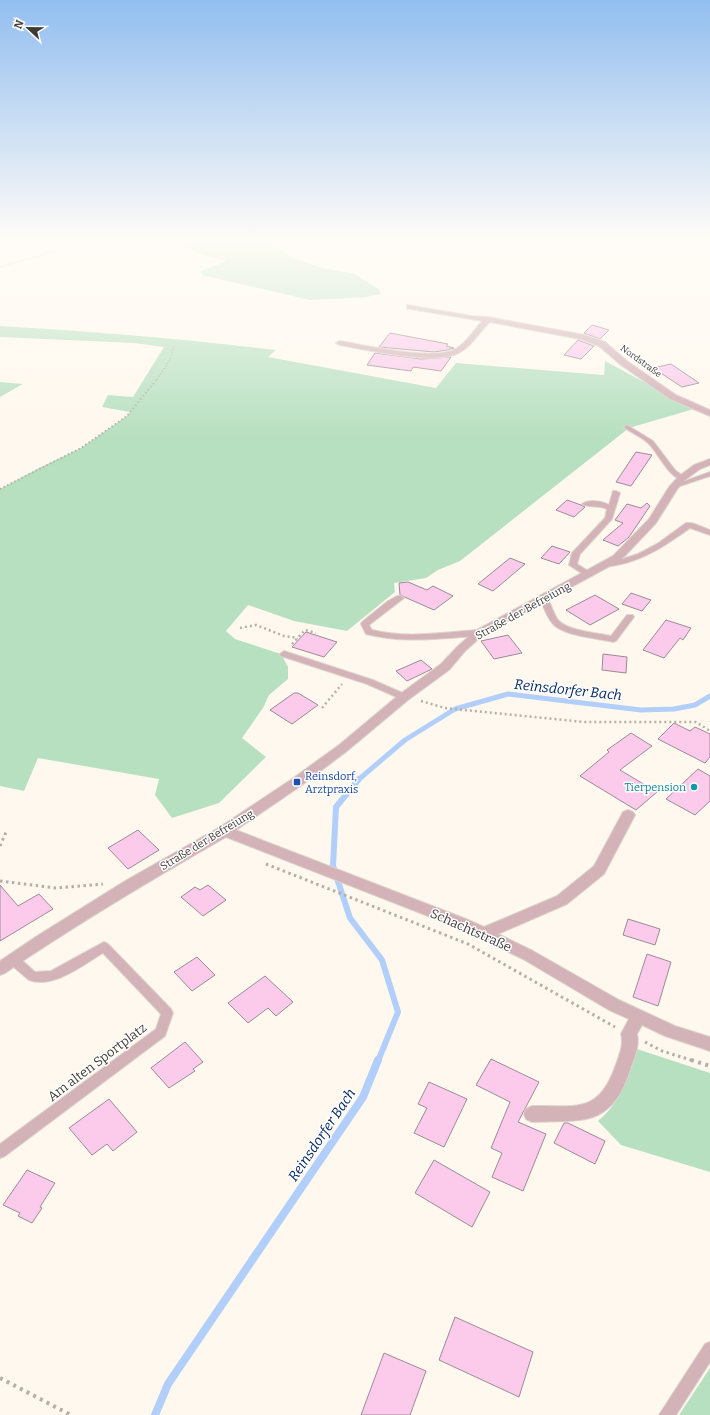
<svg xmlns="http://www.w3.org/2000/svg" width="710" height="1415" font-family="Bitter,serif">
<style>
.green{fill:#b7e0c0}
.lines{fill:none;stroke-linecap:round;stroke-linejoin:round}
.stream-far2{stroke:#b2cefb;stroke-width:5}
.stream-far1{stroke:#b2cefb;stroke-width:6}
.stream{stroke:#b2cefb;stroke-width:8}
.building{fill:#fccbec;stroke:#998c95}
.service-casing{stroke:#dcd6cd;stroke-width:2}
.minor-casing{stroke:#dcd6cd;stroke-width:2}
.path-far4{stroke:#b5b0a7;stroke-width:1.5;stroke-dasharray:1 2;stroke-linecap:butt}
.path-far3{stroke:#b5b0a7;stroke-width:2;stroke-dasharray:1.5 2.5;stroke-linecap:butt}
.path-far2{stroke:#b5b0a7;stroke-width:2.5;stroke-dasharray:2 3;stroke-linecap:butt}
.path-far1{stroke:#b5b0a7;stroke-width:3;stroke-dasharray:2.5 3.5;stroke-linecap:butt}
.path{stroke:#b5b0a7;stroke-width:4;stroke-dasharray:3 4.5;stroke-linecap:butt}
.service{fill:#d3b2b8;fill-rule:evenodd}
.minor{fill:#d3b2b8;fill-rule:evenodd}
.transit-dot{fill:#1a4fb4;stroke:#fff;stroke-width:1.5}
.culture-dot{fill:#0f9aa8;stroke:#fff;stroke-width:1.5}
.labels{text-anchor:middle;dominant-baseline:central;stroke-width:3;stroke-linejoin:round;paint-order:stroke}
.far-street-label{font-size:9px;fill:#3e3b36;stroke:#fff}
.street-label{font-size:11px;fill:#3e3b36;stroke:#fff}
.transit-label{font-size:11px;fill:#164399;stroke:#fff;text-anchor:start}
.culture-label{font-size:11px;fill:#0d838f;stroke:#fff;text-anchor:end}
.near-street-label{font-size:13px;fill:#3e3b36;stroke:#fff}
.near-water-label{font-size:14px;font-style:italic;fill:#002664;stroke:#fff}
</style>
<rect width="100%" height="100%" fill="#fff8ee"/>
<g class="green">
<polygon points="200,238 299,238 302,240 290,243 265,239 261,240 285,251 291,257 318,267 354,274 380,290 380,294 366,297 310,300 202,275 201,271 227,261 204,255 185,247 189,242"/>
<path d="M0,326c92,5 184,13 276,24l-8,7 168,31 20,-25 148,12 1,-14 89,48 -65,19 -169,133 -22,9 -12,8 -32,5 1,9 -48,39 -53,-10 -46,-16 -22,26 9,8 46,15 7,13v12l-19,16 -6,13 -21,30 24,19 -47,46 -47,15 -17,-23 4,-16 -121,-21 -14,33 -24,-5v-297l39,-21 42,-20 46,-32 3,-4 -28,-5 6,-12 25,2 31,-50 -30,-4 -134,-6z"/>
<polygon points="0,382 23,384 0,397"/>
<path d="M637,1049l73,24v99l-89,-27 -23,-24c23,-18 29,-46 39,-72z"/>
<polygon points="710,1368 710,1415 679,1415"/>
</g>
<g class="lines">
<polyline class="stream-far2" points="358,780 405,740 455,709 508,694 641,710 674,709 695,705 710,696"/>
<polyline class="stream-far1" points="359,779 336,807 333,866 350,918 382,960 398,1012 378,1061"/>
<polyline class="stream" points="155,1415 168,1384 363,1097 378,1060"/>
</g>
<g class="building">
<polygon points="592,325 609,330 600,339 584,333"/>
<polygon points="390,333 448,344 446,346 454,348 447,350 434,352 379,347"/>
<polygon points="578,340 594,346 581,359 564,355"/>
<polygon points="375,353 421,359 451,357 441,371 413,367 411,371 367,365"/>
<polygon points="671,364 699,383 682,387 653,368"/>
<polygon points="636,452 652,455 631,486 616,482"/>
<polygon points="567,500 581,505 585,507 574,517 556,510"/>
<polygon points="647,503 650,506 629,537 618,546 603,540 623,523 615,520 627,504 641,508"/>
<polygon points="552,546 570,552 559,564 541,558"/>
<polygon points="510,558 525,564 493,591 478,584"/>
<polygon points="408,582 427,590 433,586 453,596 434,610 400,595 399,583"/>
<polygon points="631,593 651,600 642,611 622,604"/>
<polygon points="595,595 619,609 590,625 566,610"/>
<polygon points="666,620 691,628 683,640 680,638 664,658 643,650"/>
<polygon points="306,632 337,642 324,657 292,647"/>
<polygon points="508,635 522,653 494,659 481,641"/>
<polygon points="603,654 627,657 626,673 602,670"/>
<polygon points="421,660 432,669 407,681 396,671"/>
<polygon points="294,693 298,693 318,705 292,724 270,710"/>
<polygon points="674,723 690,731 695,727 710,734 710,757 705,763 658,739"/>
<polygon points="631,733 652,746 620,770 657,792 636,810 580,776 609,752 607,750"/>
<polygon points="698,769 710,776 710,801 695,815 666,799"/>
<polygon points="138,830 159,850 128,869 108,848"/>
<polygon points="0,885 18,906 39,894 53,909 0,941"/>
<polygon points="208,885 226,900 203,916 181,897 195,887 200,890"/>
<polygon points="628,919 660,929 655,945 623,935"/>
<polygon points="647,954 671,962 658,1006 633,997"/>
<polygon points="197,957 215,975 192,991 174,972"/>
<polygon points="265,976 293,1002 276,1016 268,1008 248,1023 228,1003"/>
<polygon points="185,1042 203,1062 193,1069 195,1071 169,1088 151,1068"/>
<polygon points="491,1059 539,1082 518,1122 546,1134 523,1191 492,1177 502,1153 491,1148 510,1102 476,1085"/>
<polygon points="429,1082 467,1099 444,1147 414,1133 427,1108 418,1104"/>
<polygon points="109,1099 137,1132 113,1151 107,1144 92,1155 69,1128"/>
<polygon points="564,1123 568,1123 605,1141 595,1164 554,1143"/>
<polygon points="434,1160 490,1192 472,1227 415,1193"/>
<polygon points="27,1170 55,1183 40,1207 42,1208 32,1223 18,1216 20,1213 3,1205"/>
<polygon points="455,1317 533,1352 519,1397 439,1360"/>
<polygon points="384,1353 426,1371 410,1415 361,1415"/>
</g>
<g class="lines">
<defs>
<g id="service">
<path d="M627,425l26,16 22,29 9,7v2c-13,3 -26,-27 -36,-36 -6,-6 -16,-10 -23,-15l-1,-1z"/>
<polygon points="710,472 710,476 677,487 673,487 671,486"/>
<path d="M613,491h3l4,2 -8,26 -32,35 -3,10 16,10 -1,2h-6l-17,-11 3,-12 33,-35 2,-9c-9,-4 -18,-1 -25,-5 7,-5 20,-3 27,1z"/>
<path d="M686,523h6l18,7v5l-20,-7c-23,16 -45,32 -73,37 -5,1 -11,2 -15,-1l1,-2 16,-2 19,-6 19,-10z"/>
<path d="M397,596h3l4,2 -35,27 3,5c36,9 71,2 107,0l4,3 -4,3c-40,2 -73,8 -113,-2l-5,-10 1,-2 26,-21z"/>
<path d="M541,597h6c4,7 6,16 11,23 9,11 39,13 53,16l16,-21h6l1,2 -18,24 -3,1c-16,-4 -49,-6 -60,-18 -6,-7 -9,-16 -13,-25z"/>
<polygon points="284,651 373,680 407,695 408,697 404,700 401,699 367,684 281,656 280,654"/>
<path d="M104,942l4,2 63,65 2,4 -8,23 -160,120 -5,2v-14l156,-115 5,-15 -58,-61c-20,12 -50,36 -74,27l-20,-17 -2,-3 2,-3c9,-3 19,9 26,15l16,-1z"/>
<polygon points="710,1342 710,1362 676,1415 659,1415 705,1344"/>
</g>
<g id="minor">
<path d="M407,305l65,11 16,1 97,18 20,7 22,19 49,34 34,15v6l-40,-17 -49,-34 -22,-19 -19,-7 -90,-17c-10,9 -17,22 -28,29 -21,16 -95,-1 -122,-6l-4,-2 4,-2c24,4 97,21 117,7 10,-6 17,-18 25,-27l-72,-12h-3z"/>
<path d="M710,459v6l-10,4 -15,11 -7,8 -22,35 -35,37 -138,75 -18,16 -16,19 -41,30 -61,51 -45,34 -66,45 230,89 18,8 73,-31 37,-30 29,-54 5,-2 5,2 2,3 -31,59 -37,30 -69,30 35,17 86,49 56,26 35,11v14l-45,-15 -23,-11 -5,9c3,12 -3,24 -7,36 -19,58 -47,50 -98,52l-6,-3 -2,-5 2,-5 6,-3c42,-1 66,9 83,-39 4,-11 9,-22 6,-33l8,-15 -20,-9 -86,-51 -67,-32 -230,-90c-75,43 -149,87 -221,136l-5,2v-14l37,-25 88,-55 95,-54 72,-48 47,-34 61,-51 41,-30 16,-17 18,-16 138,-75 36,-37 20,-32 10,-11 15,-11z"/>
</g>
</defs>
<use href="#service" class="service-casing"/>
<use href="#minor" class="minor-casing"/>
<g class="path-far4">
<polyline points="0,267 100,238"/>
<polyline points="157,379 170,360 174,345"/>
</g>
<polyline class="path-far3" points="0,489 81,448 127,416 158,378"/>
<g class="path-far2">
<polyline points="240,628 256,625 284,636 298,638"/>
<polyline points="292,644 305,630 316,633"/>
<polyline points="421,701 445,708 585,722 696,722 710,731"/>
<polyline points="322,708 342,684"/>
</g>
<g class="path-far1">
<polyline points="0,846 7,830"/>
<polyline points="266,864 468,944 615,1027"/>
<polyline points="0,881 56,888 103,884"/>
<polyline points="645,1042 662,1051 694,1061"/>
</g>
<g class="path">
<polyline points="691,1060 710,1066"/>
<polyline points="0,1378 71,1415"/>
</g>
<use href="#service" class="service"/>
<use href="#minor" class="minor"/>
</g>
<linearGradient id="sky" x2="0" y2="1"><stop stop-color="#92bef0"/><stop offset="0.55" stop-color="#fffcf7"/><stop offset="1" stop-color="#fffcf7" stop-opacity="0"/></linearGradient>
<rect width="710" height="436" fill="url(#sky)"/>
<rect class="transit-dot" x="293" y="778" width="8" height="8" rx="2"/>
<circle class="culture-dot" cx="694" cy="787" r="4"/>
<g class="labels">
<g class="far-street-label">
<text transform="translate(641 361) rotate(36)">Nordstraße</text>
</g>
<g class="street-label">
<text transform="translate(523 611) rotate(-29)">Straße der Befreiung</text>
<text transform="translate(207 840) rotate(-31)">Straße der Befreiung</text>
</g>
<g class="transit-label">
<text x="305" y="776">Reinsdorf,<tspan x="305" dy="13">Arztpraxis</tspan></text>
</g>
<g class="culture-label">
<text x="686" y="787">Tierpension</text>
</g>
<g class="near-street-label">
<text transform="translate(471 930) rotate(24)">Schachtstraße</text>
<text transform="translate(97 1062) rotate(-37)">Am alten Sportplatz</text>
</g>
<g class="near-water-label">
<text transform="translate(568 690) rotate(6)">Reinsdorfer Bach</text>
<text transform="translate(322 1135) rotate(-56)">Reinsdorfer Bach</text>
</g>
</g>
<g transform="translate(28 28) rotate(292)" stroke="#ffffff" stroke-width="3" paint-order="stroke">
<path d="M0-3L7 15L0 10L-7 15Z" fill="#3e3b36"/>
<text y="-6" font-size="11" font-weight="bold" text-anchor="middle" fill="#3e3b36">N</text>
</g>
</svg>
